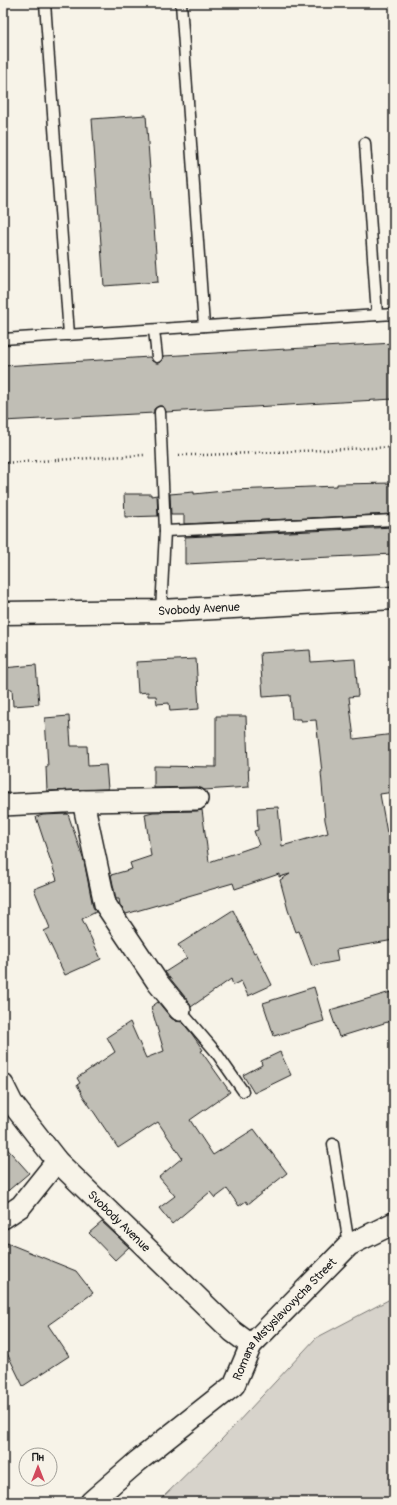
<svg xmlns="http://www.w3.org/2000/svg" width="397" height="1505" font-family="Pangolin,sans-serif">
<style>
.green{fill:#d7d3cb;stroke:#7a7874}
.building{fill:#c0beb5;stroke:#1c1c1c}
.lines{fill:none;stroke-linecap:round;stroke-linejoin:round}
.service-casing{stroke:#1c1c1c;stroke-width:13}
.minor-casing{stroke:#1c1c1c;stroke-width:24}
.secondary-casing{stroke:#1c1c1c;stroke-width:25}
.path{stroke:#1c1c1c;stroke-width:2.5;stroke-dasharray:1 3;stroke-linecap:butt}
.service{stroke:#f7f3e8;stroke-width:10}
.minor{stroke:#f7f3e8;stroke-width:21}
.secondary{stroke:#f7f3e8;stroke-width:22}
.labels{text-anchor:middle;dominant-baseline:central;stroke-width:4;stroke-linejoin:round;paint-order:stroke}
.street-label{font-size:12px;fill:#1c1c1c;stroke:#f7f3e8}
</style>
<rect width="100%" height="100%" fill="#f7f3e8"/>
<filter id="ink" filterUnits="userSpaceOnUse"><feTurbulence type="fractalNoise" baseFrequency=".025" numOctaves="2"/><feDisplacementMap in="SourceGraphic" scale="8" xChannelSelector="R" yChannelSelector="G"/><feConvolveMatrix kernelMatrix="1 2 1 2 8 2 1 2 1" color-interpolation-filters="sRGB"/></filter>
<g filter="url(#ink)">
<polygon class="green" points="394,1297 394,1502 158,1502 222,1439 316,1338"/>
<g class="building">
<polygon points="146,115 158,282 104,286 92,119"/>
<polygon points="394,343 394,399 166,412 163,406 159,406 154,409 154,413 3,421 3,366 150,357 152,361 157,363 161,362 163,356"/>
<polygon points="394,483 394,514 184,524 184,515 171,515 170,494 194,492 194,494 233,490 337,486 337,484"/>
<polygon points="124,494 151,494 151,496 157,495 158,516 125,517"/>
<polygon points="394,527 394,554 185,564 185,537"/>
<polygon points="310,650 311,662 355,659 358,696 349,697 354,739 394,734 394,792 380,794 387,833 394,831 394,940 336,950 338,961 312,966 299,931 296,932 288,910 280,880 290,874 279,877 279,874 235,889 233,883 126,914 120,905 119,899 116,899 111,875 132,869 130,863 151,856 145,814 153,812 197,811 202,810 209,862 259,845 254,831 258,830 257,808 278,807 282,846 328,833 325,820 321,772 322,772 316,720 301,721 301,719 292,719 290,695 263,697 260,653"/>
<polygon points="196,659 199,709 170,711 169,703 157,704 156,696 148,696 148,692 138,693 136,662"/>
<polygon points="36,665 39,704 13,706 12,689 3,690 3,668"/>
<polygon points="69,716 71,746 87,746 88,766 106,765 108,789 47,791 46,767 48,767 45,718"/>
<polygon points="216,716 246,716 249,787 204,790 197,787 154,788 154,766 216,767"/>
<polygon points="68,814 84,861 93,907 96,912 82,919 101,959 65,975 44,931 50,928 34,889 57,880 36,817 43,815"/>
<polygon points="233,910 254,953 256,952 272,985 248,996 241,981 233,985 231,979 191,1007 189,1002 165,972 187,958 178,945"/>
<polygon points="314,987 324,1021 274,1036 263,1003"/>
<polygon points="394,991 394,1020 339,1037 330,1010"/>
<polygon points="158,1002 171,1018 176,1021 182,1022 192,1034 203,1050 201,1051 230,1092 190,1120 213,1155 254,1129 287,1173 248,1204 246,1201 239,1206 227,1189 215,1198 210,1192 172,1224 159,1208 175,1196 159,1177 182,1158 158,1122 118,1148 81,1093 82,1093 77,1085 80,1083 77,1078 115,1052 107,1037 130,1022 146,1058 164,1051 151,1007"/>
<polygon points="280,1052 291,1075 254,1093 243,1075 262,1065 261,1061"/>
<polygon points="3,1144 29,1173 3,1195"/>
<polygon points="102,1222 129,1247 115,1260 89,1233"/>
<polygon points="7,1243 76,1271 93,1293 48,1325 69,1356 23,1386 3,1345 3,1254"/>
</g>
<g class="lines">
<defs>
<g id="service">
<polyline points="45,3 69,335"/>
<polyline points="181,3 204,326"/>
<polyline points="365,143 377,315"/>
<polyline points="154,330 157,357"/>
<polyline points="3,339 394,314"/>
<polyline points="160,412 165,531 161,611"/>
<polyline points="165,531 394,520"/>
<polyline points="180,1010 215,1051 243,1091"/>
<polyline points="333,1144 349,1245"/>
</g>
<g id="minor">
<polyline points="83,801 105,904 158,983 180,1010"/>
<polyline points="3,805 83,801 197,799"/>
<path id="s1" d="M3,1085l9,18 45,58 175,170 19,14"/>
<polyline points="3,1218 21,1206 57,1161"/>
<path id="s2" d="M91,1502l47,-41 96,-76 17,-40 98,-100 45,-22"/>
</g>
<g id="secondary">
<path id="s3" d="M3,613l158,-2 233,-13"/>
</g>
</defs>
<use href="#service" class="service-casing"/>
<use href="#minor" class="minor-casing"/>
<use href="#secondary" class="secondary-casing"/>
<g class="path">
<polyline points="179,455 205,455 394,447"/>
<polyline points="3,463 144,455"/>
</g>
<use href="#service" class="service"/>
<use href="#minor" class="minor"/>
<use href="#secondary" class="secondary"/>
</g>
</g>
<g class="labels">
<g class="street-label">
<text stroke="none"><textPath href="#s3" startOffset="196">Svobody Avenue</textPath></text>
<text stroke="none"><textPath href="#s1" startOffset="180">Svobody Avenue</textPath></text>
<text stroke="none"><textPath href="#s2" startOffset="269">Romana Mstyslavovycha Street</textPath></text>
</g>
</g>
<rect width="397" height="1505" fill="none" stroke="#f7f3e8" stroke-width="16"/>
<rect x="8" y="8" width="381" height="1489" fill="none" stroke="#1c1c1c" stroke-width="1.5" filter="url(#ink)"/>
<g transform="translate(38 1467)"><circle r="19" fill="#f7f3e8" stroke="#9f9d96"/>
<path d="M0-3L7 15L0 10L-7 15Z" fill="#d1495b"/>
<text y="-6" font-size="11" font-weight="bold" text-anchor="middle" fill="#1c1c1c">Пн</text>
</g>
</svg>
